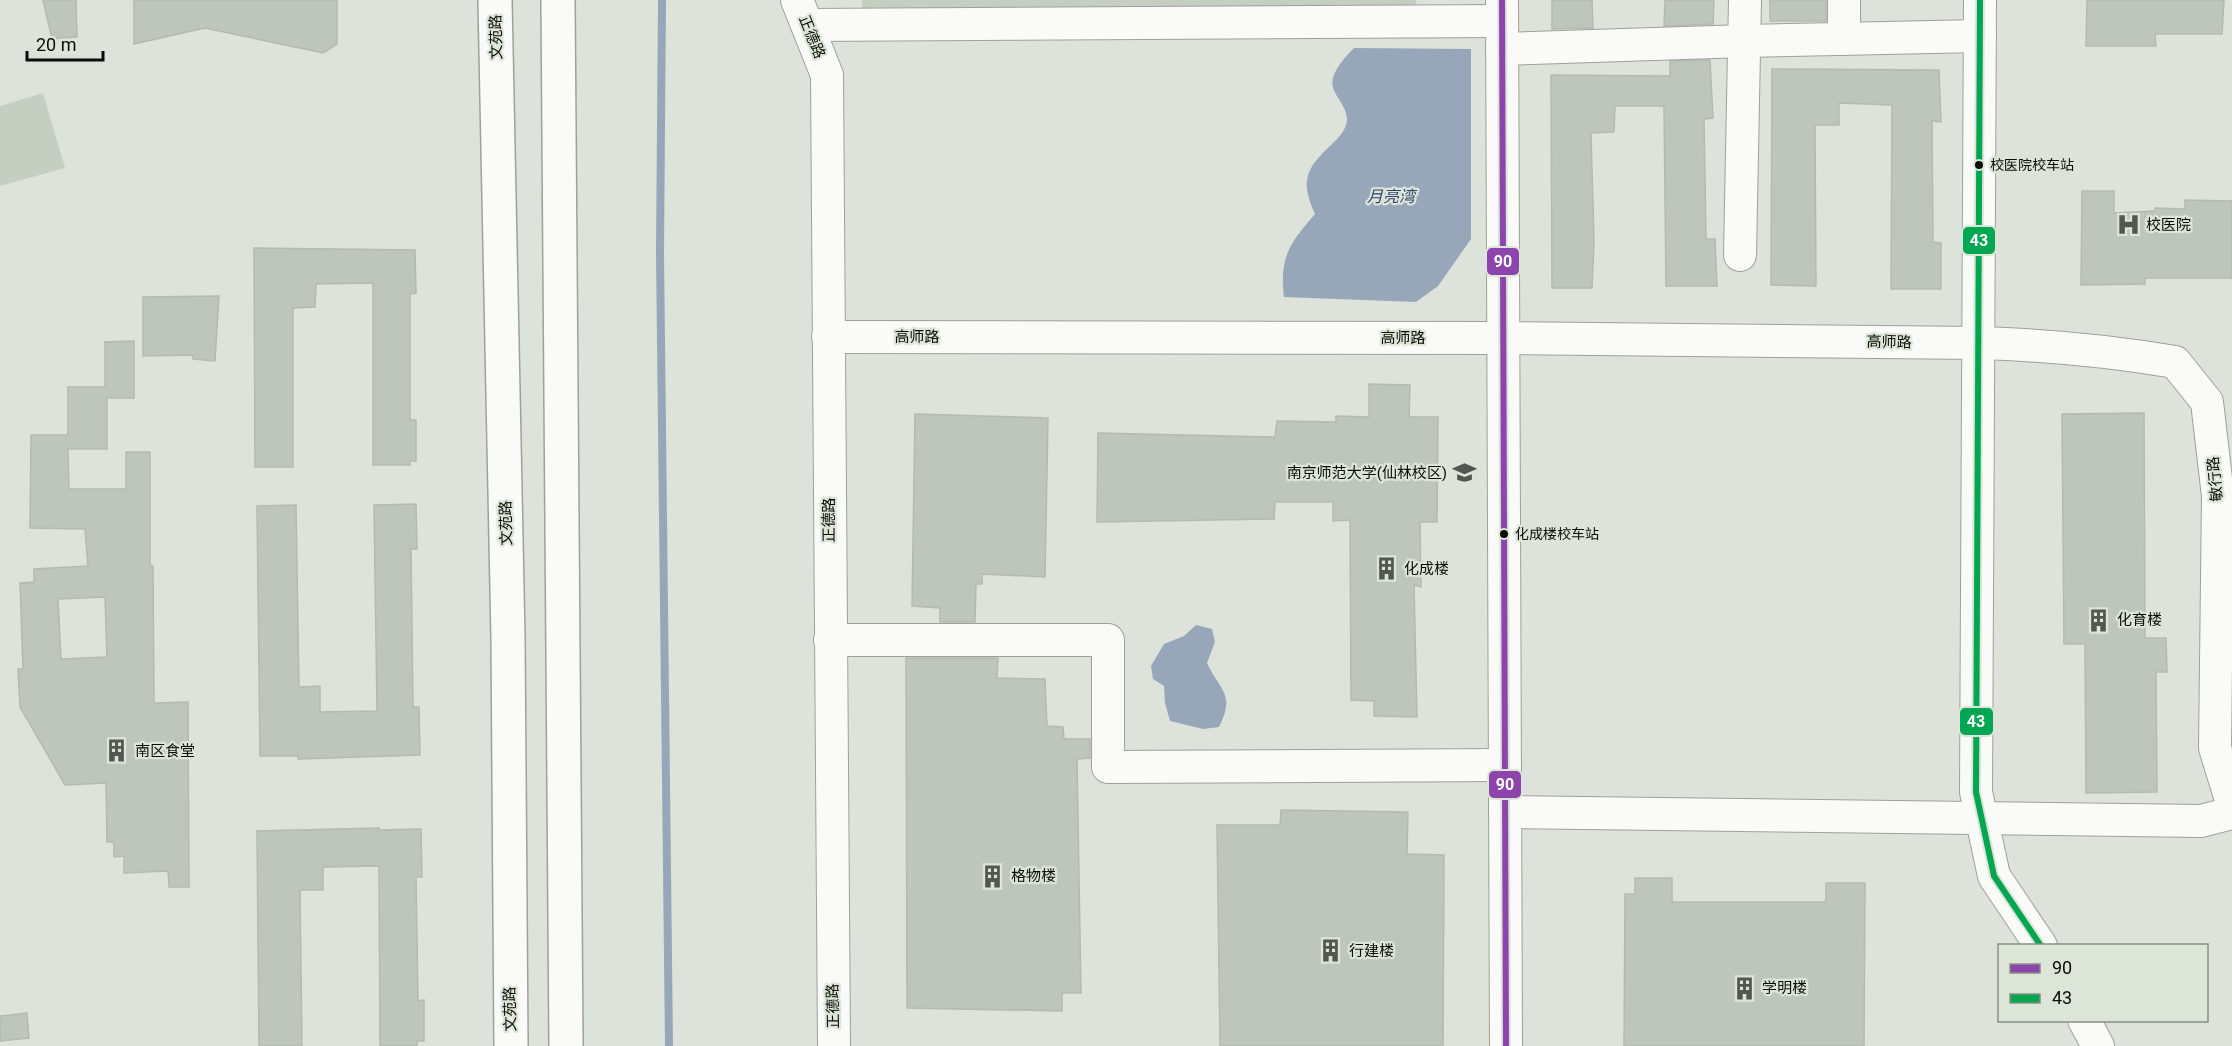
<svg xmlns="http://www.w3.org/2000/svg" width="2232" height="1046" font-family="Roboto,'Noto Sans SC',sans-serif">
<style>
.green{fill:#c5cfc1}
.water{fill:#98a6ba}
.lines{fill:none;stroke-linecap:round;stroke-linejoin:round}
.stream{stroke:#98a6ba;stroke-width:8}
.building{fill:#bec5bb;stroke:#b5b9b2;stroke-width:1.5;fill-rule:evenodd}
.minor-casing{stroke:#9da19b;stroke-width:34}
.major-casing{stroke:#9da19b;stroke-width:36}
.minor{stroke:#fafbf9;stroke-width:32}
.major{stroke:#fafbf9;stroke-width:33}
.bus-1-casing{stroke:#dce5d7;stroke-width:10}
.bus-2-casing{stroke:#dce5d7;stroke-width:10}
.bus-1{stroke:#8e44ad;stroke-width:6}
.bus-2{stroke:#00a651;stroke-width:6}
.bus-dot{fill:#090c08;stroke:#dce5d7;stroke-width:2}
.labels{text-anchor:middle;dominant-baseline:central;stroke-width:4.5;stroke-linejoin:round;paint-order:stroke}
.bus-label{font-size:14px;fill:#090c08;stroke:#dce5d7;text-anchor:start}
.street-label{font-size:15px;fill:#090c08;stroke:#dce5d7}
.poi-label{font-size:15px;fill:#090c08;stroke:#dce5d7;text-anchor:start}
.water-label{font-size:16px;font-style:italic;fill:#2d4472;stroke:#dce5d7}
.line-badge{stroke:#dce5d7;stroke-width:2}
.badge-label{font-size:16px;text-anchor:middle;font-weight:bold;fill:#fff}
</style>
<rect width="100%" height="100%" fill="#dde2da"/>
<g class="green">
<polygon points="862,0 1416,0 1415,15 862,13"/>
<polygon points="43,93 65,168 0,186 0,106"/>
</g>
<g class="water">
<path d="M1354,48l117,1v190l-33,47 -22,16 -132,-5c-5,-40 6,-54 31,-83 -14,-31 -11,-44 15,-68 7,-7 13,-12 16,-21 6,-18 -18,-31 -13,-47 3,-11 13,-22 21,-30z"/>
<path d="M1196,625l16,4 3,13 -8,21c13,28 29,31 12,64l-16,2 -33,-8 -5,-18 -1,-17 -11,-7 -2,-13 13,-22 20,-8z"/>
</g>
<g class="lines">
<polyline class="stream" points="662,0 660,253 669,1046"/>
</g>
<g class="building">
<polygon points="43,0 76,0 77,37 52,39"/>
<polygon points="134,0 337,0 337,44 323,53 205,28 134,44"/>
<polygon points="1552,0 1592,0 1593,28 1552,29"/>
<polygon points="1665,0 1714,0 1713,24 1664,26"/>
<rect x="1770" y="0" width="56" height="21"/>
<polygon points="2087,0 2224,0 2222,34 2155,34 2156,46 2086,46"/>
<polygon points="1710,60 1713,118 1704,119 1706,239 1715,239 1717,286 1666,286 1664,106 1615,106 1614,132 1591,133 1594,242 1592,288 1552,288 1551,75 1670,76 1670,61"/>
<polygon points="1772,69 1939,70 1941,122 1932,121 1933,242 1941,243 1941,289 1891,289 1892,105 1839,103 1839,125 1815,125 1816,286 1771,285"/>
<polygon points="2082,191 2114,191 2114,213 2155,211 2155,208 2185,209 2185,200 2232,201 2232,278 2145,278 2145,284 2081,285"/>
<polygon points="254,248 415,250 416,293 410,294 410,420 416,420 416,461 410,461 410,465 373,465 373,283 316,284 315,307 293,308 293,467 255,467"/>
<polygon points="219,296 215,361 193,359 193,355 143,356 143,297"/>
<path d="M134,341v57h-27v51h-39l1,40h57v-37h24v114h3l1,137 34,-1 1,185h-20l-1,-16 -44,2v-17l-10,1v-15h-7l-1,-59 -41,2 -45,-78 -2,-38h5l-3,-86 14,-1v-13l54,-3 -3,-37 -55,-1 1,-93h37v-48h37v-45zM105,597l2,60 -46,2 -3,-60z"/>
<polygon points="1369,384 1410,385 1409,417 1438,417 1437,522 1420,522 1421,587 1414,585 1417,717 1374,716 1374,701 1351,700 1350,520 1333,521 1333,502 1275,502 1274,519 1097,522 1098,433 1275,437 1277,421 1336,422 1336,416 1369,417"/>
<polygon points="2144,413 2145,638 2166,638 2167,672 2156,672 2157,792 2086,793 2085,644 2064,644 2062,414"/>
<polygon points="915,414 1048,418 1045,577 982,574 982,584 976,584 975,622 940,622 940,608 912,606"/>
<polygon points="416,504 417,549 411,549 413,707 419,707 420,755 298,759 298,756 260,756 257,506 296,505 299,687 320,686 320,712 377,711 374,505"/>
<polygon points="906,658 998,658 997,678 1045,679 1047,726 1063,727 1064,739 1090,739 1090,758 1077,759 1081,993 1062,993 1062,1011 907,1008"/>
<polygon points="1281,810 1408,812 1407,854 1444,855 1443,1046 1220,1046 1217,825 1280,825"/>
<polygon points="379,828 379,830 421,829 422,877 416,877 418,1001 424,1000 424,1041 417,1041 417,1046 380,1046 379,866 323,867 323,890 300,890 302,1046 259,1046 257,831"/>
<polygon points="1635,878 1672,878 1672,902 1826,902 1826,883 1865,883 1864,1046 1624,1046 1625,894 1635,894"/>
<polygon points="27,1013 29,1038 0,1041 0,1016"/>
</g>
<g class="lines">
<defs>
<g id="minor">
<polyline points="797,0 827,75 834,1046"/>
<polyline points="1502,0 1506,1046"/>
<polyline points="1980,0 1976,792 1994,876 2041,946"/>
<polyline points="807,25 1502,21"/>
<polyline points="1844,39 1844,0"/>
<polyline points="1502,49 1745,41 1980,36"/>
<polyline points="1740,255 1745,0"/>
<path d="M828,337l675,1 476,5c66,2 131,8 196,19l32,40 11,94 -3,252 17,55"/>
<polyline points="830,640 1108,640 1108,767 1505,765"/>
<polyline points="1505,812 2201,821 2232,813"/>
<polyline points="2084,1020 2098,1046"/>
</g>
<g id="major">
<polyline points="495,0 508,638 511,1046"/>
<polyline points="558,0 566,1046"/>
</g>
</defs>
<use href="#minor" class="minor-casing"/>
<use href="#major" class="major-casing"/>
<use href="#minor" class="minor"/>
<use href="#major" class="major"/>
<defs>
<polyline id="bus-1" points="1502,0 1506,1046"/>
<polyline id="bus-2" points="1980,0 1976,792 1994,876 2041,946"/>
</defs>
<use href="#bus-1" class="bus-1-casing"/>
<use href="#bus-2" class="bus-2-casing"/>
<use href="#bus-1" class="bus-1"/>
<use href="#bus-2" class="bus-2"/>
</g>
<defs>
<symbol id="hospital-bare" viewBox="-9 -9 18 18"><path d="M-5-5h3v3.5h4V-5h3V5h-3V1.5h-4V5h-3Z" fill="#535752" stroke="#dce5d7" stroke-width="2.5" paint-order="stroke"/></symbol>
<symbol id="university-bare" viewBox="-9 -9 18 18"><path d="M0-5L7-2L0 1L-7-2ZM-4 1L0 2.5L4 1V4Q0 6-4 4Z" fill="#535752" stroke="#dce5d7" stroke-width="2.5" paint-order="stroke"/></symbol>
<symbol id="building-bare" viewBox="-9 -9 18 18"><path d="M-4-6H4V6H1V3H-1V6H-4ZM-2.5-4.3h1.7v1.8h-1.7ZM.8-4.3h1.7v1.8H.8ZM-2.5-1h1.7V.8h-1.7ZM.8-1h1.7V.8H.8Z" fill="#535752" stroke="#dce5d7" stroke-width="2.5" paint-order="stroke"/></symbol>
</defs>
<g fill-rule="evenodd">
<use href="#hospital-bare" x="2112" y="208" width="33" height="33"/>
<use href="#university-bare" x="1448" y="456" width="33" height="33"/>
<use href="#building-bare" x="1370" y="552" width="33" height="33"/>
<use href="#building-bare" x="2082" y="604" width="33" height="33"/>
<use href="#building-bare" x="100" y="734" width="33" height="33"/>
<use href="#building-bare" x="976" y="860" width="33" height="33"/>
<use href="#building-bare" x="1314" y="934" width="33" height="33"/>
<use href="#building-bare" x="1728" y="972" width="33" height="33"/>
</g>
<g class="bus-dot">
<circle cx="1979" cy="165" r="5"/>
<circle cx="1504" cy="534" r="5"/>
</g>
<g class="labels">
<g class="bus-label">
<text x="1990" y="165">校医院校车站</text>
<text x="1515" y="534">化成楼校车站</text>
</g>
<g class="street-label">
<text transform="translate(496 37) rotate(-91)">文苑路</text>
<text transform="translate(812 37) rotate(68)">正德路</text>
<text x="917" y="337">高师路</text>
<text x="1403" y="338">高师路</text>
<text transform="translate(1889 342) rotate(1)">高师路</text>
<text transform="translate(2215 479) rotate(-95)">敏行路</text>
<text transform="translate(829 520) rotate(-90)">正德路</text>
<text transform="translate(506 523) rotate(-91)">文苑路</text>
<text transform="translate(833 1006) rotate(-91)">正德路</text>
<text transform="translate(510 1009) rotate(-91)">文苑路</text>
</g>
<g class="poi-label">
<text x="2146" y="225">校医院</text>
<text x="1447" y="473" text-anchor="end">南京师范大学(仙林校区)</text>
<text x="1404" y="569">化成楼</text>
<text x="2117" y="620">化育楼</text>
<text x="135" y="751">南区食堂</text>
<text x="1011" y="876">格物楼</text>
<text x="1349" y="951">行建楼</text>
<text x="1762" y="988">学明楼</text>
</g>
<g class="water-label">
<text x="1391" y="196">月亮湾</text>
</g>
</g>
<g class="line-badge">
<rect x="1962" y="226" width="34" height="29" rx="6" fill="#00a651"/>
<rect x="1486" y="247" width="34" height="29" rx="6" fill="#8e44ad"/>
<rect x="1959" y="707" width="35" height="29" rx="6" fill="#00a651"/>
<rect x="1488" y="770" width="34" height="29" rx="6" fill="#8e44ad"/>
</g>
<g class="badge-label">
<text x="1979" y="246">43</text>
<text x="1503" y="267">90</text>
<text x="1976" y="727">43</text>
<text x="1505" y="790">90</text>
</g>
<rect x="1998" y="944" width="210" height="78" fill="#dce5d7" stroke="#888e84" stroke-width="1.5"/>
<rect x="2010" y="964" width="30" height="9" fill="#8e44ad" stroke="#888e84" stroke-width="1.5"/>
<text x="2052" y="974" font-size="18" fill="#090c08">90</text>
<rect x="2010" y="994" width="30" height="9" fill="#00a651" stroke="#888e84" stroke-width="1.5"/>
<text x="2052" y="1004" font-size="18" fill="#090c08">43</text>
<path d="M27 51v9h76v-9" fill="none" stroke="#090c08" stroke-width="3"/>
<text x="36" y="51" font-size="18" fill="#090c08" stroke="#dce5d7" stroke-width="4.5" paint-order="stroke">20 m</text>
</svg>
